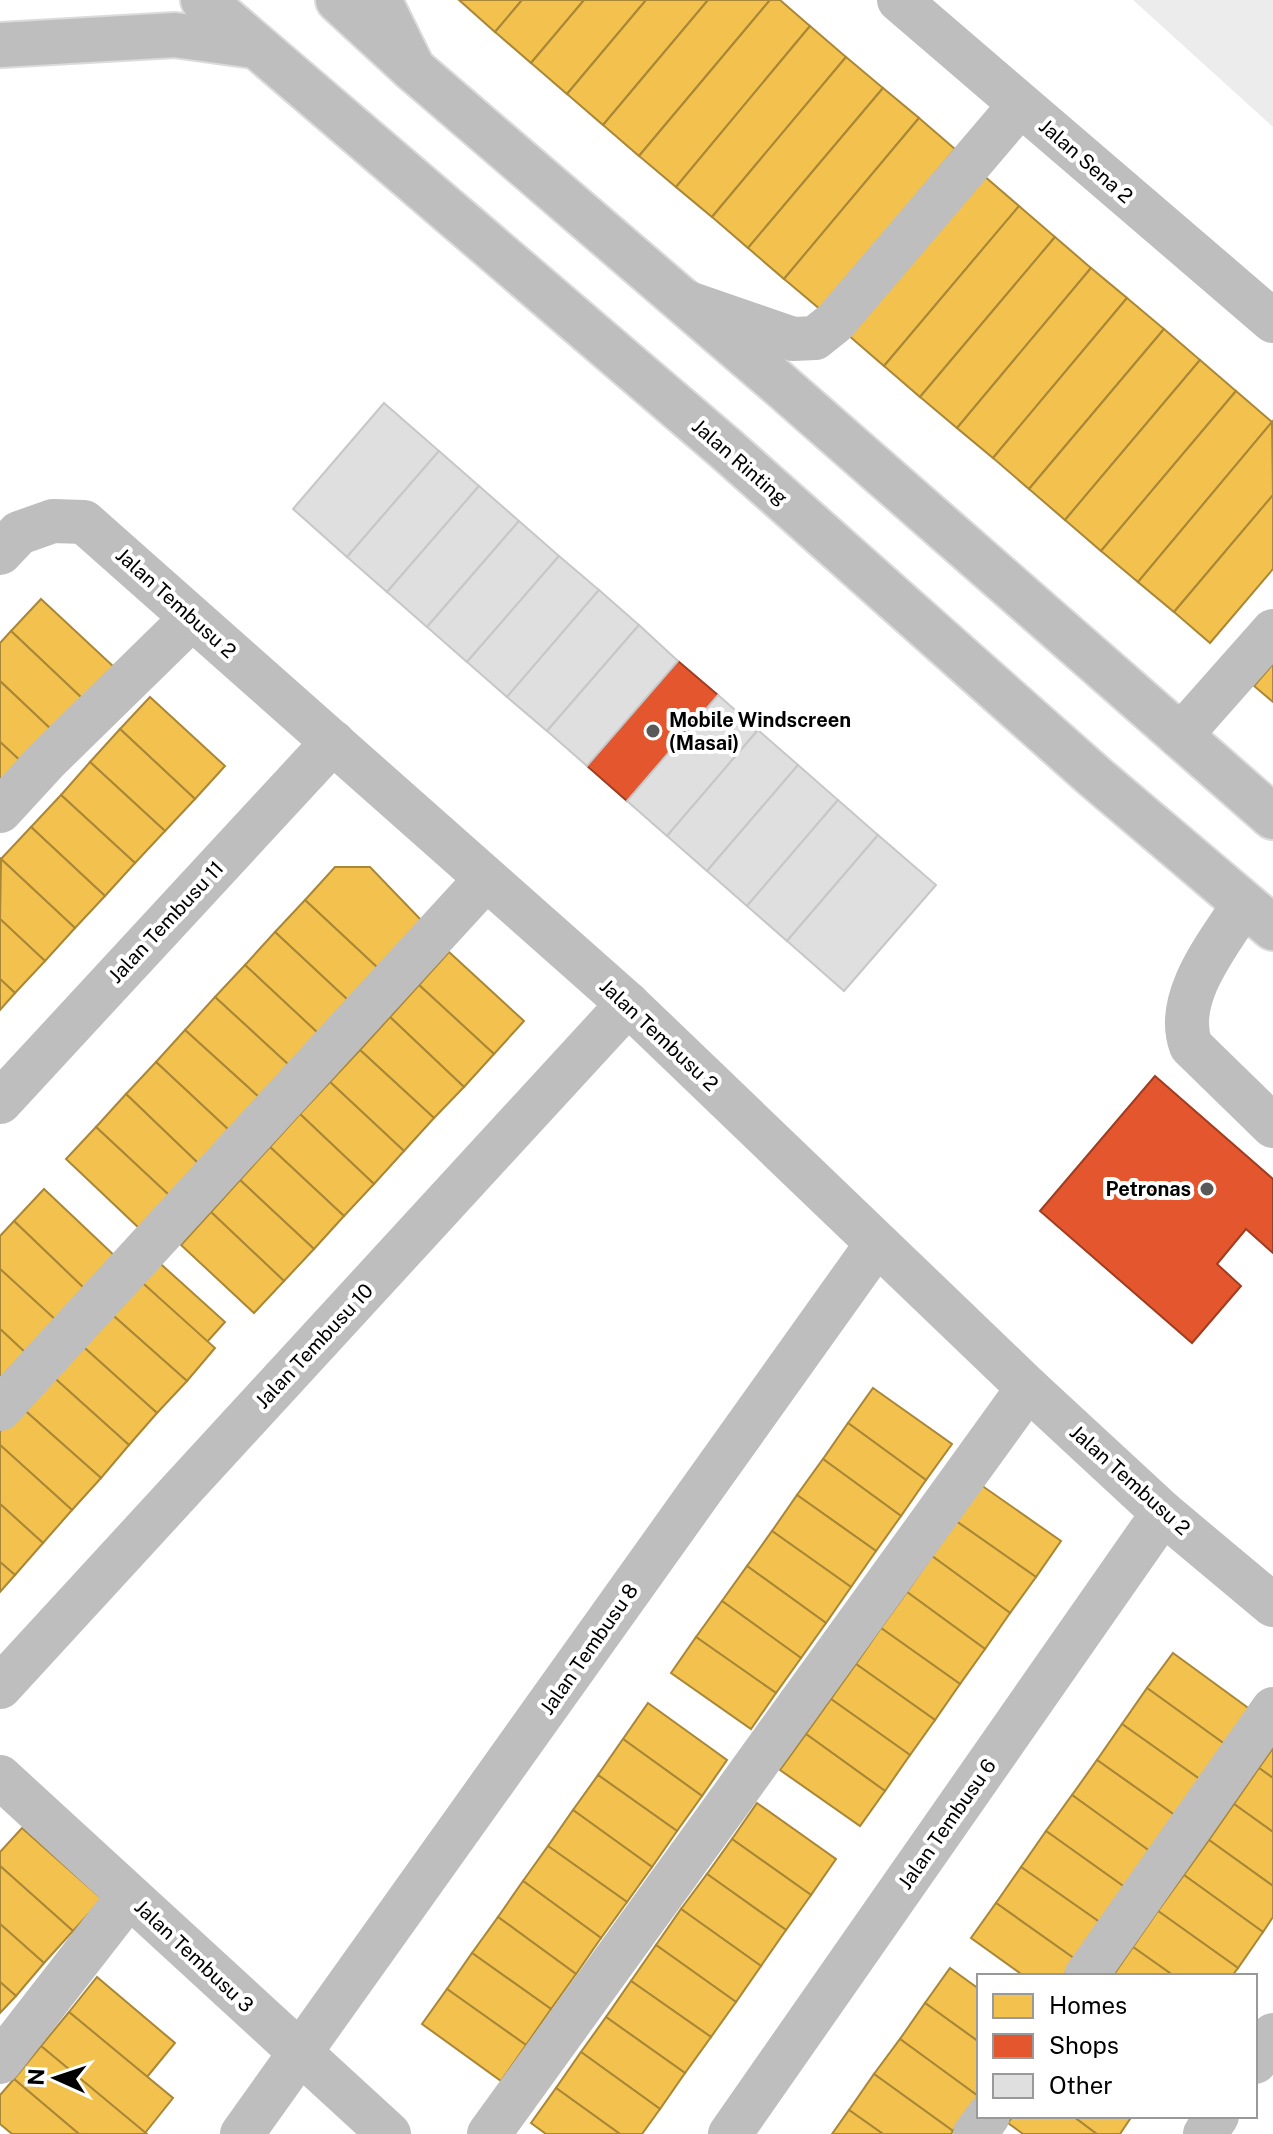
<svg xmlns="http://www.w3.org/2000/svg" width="1273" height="2134" font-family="'Public Sans',sans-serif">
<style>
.green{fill:#ececec}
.homes{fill:#f2c14e;stroke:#a98737;stroke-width:2}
.shops{fill:#e4572e;stroke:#a03d20;stroke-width:2}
.building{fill:#dfdfdf;stroke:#c7c7c7;stroke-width:2}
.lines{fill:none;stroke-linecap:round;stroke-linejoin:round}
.major-casing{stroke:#dbdbdb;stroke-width:48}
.highway-casing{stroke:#dbdbdb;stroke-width:48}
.minor{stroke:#bebebe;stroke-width:44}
.major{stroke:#bebebe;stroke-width:44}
.highway{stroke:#bebebe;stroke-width:44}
.poi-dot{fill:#595959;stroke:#fff;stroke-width:3}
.labels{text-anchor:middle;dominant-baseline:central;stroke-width:8;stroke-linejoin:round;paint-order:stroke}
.street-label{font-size:20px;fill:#000;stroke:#fff}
.poi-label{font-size:20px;font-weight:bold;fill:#000;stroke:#fff;text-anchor:start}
</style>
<rect width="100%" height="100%" fill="#fff"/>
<polygon class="green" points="1133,0 1273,0 1273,127"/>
<g class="homes">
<polygon points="459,0 522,0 495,32"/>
<polygon points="522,0 584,0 531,63 495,32"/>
<polygon points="584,0 646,0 567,94 531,63"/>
<polygon points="646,0 708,0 603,125 567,94"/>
<polygon points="708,0 770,0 639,156 603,125"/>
<polygon points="770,0 780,0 810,26 676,187 639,156"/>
<polygon points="810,26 846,57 712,217 676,187"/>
<polygon points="846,57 883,88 748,248 712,217"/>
<polygon points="883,88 919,118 784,279 748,248"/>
<polygon points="919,118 955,149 821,310 784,279"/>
<polygon points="983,175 1019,206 884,366 848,335"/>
<polygon points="1019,206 1055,237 920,397 884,366"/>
<polygon points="1055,237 1091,268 957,428 920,397"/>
<polygon points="1091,268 1127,298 993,458 957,428"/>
<polygon points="1127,298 1164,329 1029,489 993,458"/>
<polygon points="1164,329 1200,360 1065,520 1029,489"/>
<polygon points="1200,360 1236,391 1101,551 1065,520"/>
<polygon points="1236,391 1272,422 1138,582 1101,551"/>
<polygon points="1272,422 1273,495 1174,612 1138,582"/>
<polygon points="1273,495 1273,569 1210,643 1174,612"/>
<polygon points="41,599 114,667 84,700 11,631"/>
<polygon points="11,631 84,700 55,733 0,681 0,643"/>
<polygon points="1273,664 1273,702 1254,686"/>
<polygon points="0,681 55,733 25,765 0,742"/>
<polygon points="150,697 225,766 195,799 120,729"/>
<polygon points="120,729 195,799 165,831 90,762"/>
<polygon points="0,742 25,765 0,792"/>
<polygon points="90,762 165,831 135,863 61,795"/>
<polygon points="61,795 135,863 105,896 31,827"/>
<polygon points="31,827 105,896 75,928 1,859"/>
<polygon points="1,859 75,928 45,961 0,919"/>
<polygon points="335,867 370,867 424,923 379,969 305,900"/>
<polygon points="305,900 379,969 349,1001 275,932"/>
<polygon points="0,919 45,961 15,993 0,979"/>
<polygon points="275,932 349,1001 319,1034 245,965"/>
<polygon points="449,952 524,1021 494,1054 419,985"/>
<polygon points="245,965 319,1034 290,1066 215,997"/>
<polygon points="0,979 15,993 0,1010"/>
<polygon points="419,985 494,1054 464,1087 390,1017"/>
<polygon points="215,997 290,1066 260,1098 185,1030"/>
<polygon points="390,1017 464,1087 434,1118 360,1050"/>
<polygon points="185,1030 260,1098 230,1131 156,1062"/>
<polygon points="360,1050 434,1118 404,1151 330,1082"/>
<polygon points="156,1062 230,1131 199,1164 126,1094"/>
<polygon points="330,1082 404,1151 374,1184 300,1114"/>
<polygon points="126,1094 199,1164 170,1196 96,1127"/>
<polygon points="300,1114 374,1184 344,1216 270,1147"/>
<polygon points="96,1127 170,1196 140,1229 66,1159"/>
<polygon points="270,1147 344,1216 314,1249 240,1180"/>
<polygon points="240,1180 314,1249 284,1281 211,1212"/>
<polygon points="44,1189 117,1258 87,1291 14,1221"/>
<polygon points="211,1212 284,1281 254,1313 181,1245"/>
<polygon points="14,1221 87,1291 58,1322 0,1269 0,1236"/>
<polygon points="153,1257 225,1322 207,1342 136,1277"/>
<polygon points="0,1269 58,1322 28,1355 0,1329"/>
<polygon points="136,1277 215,1348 187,1381 107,1310"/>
<polygon points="107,1310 187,1381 157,1413 78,1342"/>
<polygon points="0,1329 28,1355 0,1385"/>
<polygon points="78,1342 157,1413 129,1445 50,1374"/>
<polygon points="50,1374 129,1445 101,1478 21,1407"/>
<polygon points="873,1388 952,1444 926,1480 848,1423"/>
<polygon points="21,1407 101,1478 72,1510 0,1445 0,1431"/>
<polygon points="848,1423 926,1480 901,1516 823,1459"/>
<polygon points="0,1445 72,1510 43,1543 0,1504"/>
<polygon points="823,1459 901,1516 876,1551 797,1495"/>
<polygon points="981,1485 1061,1541 1036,1577 956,1521"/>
<polygon points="797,1495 876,1551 851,1587 772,1531"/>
<polygon points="0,1504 43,1543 15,1575 0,1562"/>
<polygon points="956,1521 1036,1577 1010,1613 932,1556"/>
<polygon points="772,1531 851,1587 826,1623 747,1566"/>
<polygon points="932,1556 1010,1613 985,1649 907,1592"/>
<polygon points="0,1562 15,1575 0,1592"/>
<polygon points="747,1566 826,1623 801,1658 722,1601"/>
<polygon points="907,1592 985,1649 960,1684 881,1628"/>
<polygon points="722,1601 801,1658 776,1693 696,1637"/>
<polygon points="881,1628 960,1684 935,1720 856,1664"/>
<polygon points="696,1637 776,1693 751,1729 671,1673"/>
<polygon points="1173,1653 1251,1710 1226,1745 1147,1688"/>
<polygon points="856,1664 935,1720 910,1755 831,1699"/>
<polygon points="1147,1688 1226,1745 1201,1780 1122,1724"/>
<polygon points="831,1699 910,1755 885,1791 806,1734"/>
<polygon points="648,1703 727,1760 702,1796 623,1739"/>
<polygon points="1122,1724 1201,1780 1176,1816 1097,1760"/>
<polygon points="806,1734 885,1791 860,1826 780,1770"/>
<polygon points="623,1739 702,1796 677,1831 598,1775"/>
<polygon points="1273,1748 1273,1778 1259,1768"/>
<polygon points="1097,1760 1176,1816 1151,1852 1072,1795"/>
<polygon points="1259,1768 1273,1778 1273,1832 1234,1804"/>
<polygon points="598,1775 677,1831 652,1867 573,1810"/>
<polygon points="1072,1795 1151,1852 1126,1888 1046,1831"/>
<polygon points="757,1803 836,1859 811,1895 732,1839"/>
<polygon points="1234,1804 1273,1832 1273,1886 1209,1840"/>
<polygon points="573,1810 652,1867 627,1902 548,1846"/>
<polygon points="22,1828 102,1899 73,1931 0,1866 0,1852"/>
<polygon points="1046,1831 1126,1888 1101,1923 1021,1867"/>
<polygon points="732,1839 811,1895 786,1930 707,1874"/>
<polygon points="1209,1840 1273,1886 1273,1917 1263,1932 1184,1875"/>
<polygon points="548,1846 627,1902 601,1938 523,1881"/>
<polygon points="0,1866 73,1931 44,1963 0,1924"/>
<polygon points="1021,1867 1101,1923 1075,1959 996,1903"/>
<polygon points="707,1874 786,1930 761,1966 681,1909"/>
<polygon points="1184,1875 1263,1932 1238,1968 1158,1911"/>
<polygon points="523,1881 601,1938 576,1974 498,1917"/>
<polygon points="996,1903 1075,1959 1063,1976 1024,1976 971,1938"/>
<polygon points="681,1909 761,1966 736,2002 656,1945"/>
<polygon points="1158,1911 1238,1968 1232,1976 1174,1976 1133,1947"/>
<polygon points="498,1917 576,1974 551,2009 472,1953"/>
<polygon points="0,1924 44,1963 16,1996 0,1982"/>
<polygon points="656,1945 736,2002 711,2037 631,1981"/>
<polygon points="1133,1947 1174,1976 1113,1976"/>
<polygon points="472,1953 551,2009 526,2045 447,1989"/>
<polygon points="950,1968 979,1989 979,2042 925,2003"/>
<polygon points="97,1977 175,2043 147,2077 69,2012"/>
<polygon points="631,1981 711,2037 685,2073 606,2017"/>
<polygon points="0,1982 16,1996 0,2013"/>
<polygon points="447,1989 526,2045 501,2081 422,2024"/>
<polygon points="925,2003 979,2042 978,2096 900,2039"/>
<polygon points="69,2012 173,2098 145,2133 41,2046"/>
<polygon points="606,2017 685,2073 660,2109 581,2052"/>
<polygon points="900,2039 978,2096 953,2131 874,2074"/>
<polygon points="41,2046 147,2134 79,2134 14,2079"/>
<polygon points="581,2052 660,2109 642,2134 620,2134 556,2088"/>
<polygon points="874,2074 953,2131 951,2134 883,2134 849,2110"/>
<polygon points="14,2079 79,2134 12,2134 0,2124 0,2095"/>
<polygon points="556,2088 620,2134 546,2134 531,2123"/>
<polygon points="849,2110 883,2134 832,2134"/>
<polygon points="1013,2116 1073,2116 1097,2134 1023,2134 1008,2123"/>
<polygon points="1073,2116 1132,2116 1120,2134 1097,2134"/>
</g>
<g class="shops">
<polygon points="678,661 718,695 627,801 587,766"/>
<polygon points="1155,1076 1273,1179 1273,1253 1246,1229 1217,1264 1241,1286 1192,1343 1040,1211"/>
</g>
<g class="building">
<polygon points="384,403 439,451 347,557 293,509"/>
<polygon points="439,451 479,486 387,592 347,557"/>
<polygon points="479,486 519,521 427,627 387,592"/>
<polygon points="519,521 559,556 467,662 427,627"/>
<polygon points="559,556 599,590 507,697 467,662"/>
<polygon points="599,590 639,625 547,731 507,697"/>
<polygon points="639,625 678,661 587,766 547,731"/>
<polygon points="718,695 758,730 667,836 627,801"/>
<polygon points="758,730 798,765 707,871 667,836"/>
<polygon points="798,765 838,800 747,906 707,871"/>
<polygon points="838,800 878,835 787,941 747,906"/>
<polygon points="878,835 936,885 844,991 787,941"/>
</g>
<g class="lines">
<defs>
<g id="major">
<polyline points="203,0 725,448 1095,777 1273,928"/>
<polyline points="338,0 413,69 777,382 1273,817"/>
</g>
<g id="highway">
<polyline points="379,0 413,69"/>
<polyline points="0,45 175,35 254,46"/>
</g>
</defs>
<use href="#major" class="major-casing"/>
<use href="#highway" class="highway-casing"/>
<g class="minor">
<polyline points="899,0 1273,321"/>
<polyline points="683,301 793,339 815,338 835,322 1020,105"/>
<polyline points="0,553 19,533 53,521 84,522 628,1004 1028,1388 1163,1513 1273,1605"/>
<polyline points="1180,736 1273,631"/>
<polyline points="0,811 46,761 192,618"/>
<path d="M1244,904c-25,39 -71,94 -53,142l82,80"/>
<polyline points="0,1102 333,742"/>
<polyline points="0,1409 486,879"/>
<polyline points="0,1687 628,1004"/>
<polyline points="0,1777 389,2134"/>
<polyline points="1086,1976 1273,1709"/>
<polyline points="0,2062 129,1896"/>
<polyline points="1255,2062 1273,2035"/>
<polyline points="242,2134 876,1245"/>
<polyline points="489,2134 1028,1388"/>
<polyline points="730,2134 1163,1513"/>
<polyline points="975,2134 988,2116"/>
<polyline points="1205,2134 1217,2116"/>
</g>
<use href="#major" class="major"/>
<use href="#highway" class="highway"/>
</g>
<g class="poi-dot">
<circle cx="653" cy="731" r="8"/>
<circle cx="1207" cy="1189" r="8"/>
</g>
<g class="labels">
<g class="street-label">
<text transform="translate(1086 161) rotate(41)">Jalan Sena 2</text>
<text transform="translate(740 462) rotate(41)">Jalan Rinting</text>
<text transform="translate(176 603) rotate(42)">Jalan Tembusu 2</text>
<text transform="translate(166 922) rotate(-47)">Jalan Tembusu 11</text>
<text transform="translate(659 1035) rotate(43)">Jalan Tembusu 2</text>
<text transform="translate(314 1346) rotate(-47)">Jalan Tembusu 10</text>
<text transform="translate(1130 1480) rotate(42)">Jalan Tembusu 2</text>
<text transform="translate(589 1649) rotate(-55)">Jalan Tembusu 8</text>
<text transform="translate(947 1824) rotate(-55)">Jalan Tembusu 6</text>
<text transform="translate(194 1956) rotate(43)">Jalan Tembusu 3</text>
</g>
<g class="poi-label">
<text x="669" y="720">Mobile Windscreen<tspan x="669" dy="23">(Masai)</tspan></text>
<text x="1191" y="1189" text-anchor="end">Petronas</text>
</g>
</g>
<rect x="977" y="1974" width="280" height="144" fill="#ffffff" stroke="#999999" stroke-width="2"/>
<rect x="993" y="1994" width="40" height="24" fill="#f2c14e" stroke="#999999" stroke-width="2"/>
<text x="1049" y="2014" font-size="24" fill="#000000">Homes</text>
<rect x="993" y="2034" width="40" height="24" fill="#e4572e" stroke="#999999" stroke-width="2"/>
<text x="1049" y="2054" font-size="24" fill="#000000">Shops</text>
<rect x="993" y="2074" width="40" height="24" fill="#dfdfdf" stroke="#999999" stroke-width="2"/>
<text x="1049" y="2094" font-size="24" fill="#000000">Other</text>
<g transform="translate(56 2078) rotate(273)" stroke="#ffffff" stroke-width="6" paint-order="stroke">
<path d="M0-6L14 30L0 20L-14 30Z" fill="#000000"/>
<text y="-12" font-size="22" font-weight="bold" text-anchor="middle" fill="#000000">N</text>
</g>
</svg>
